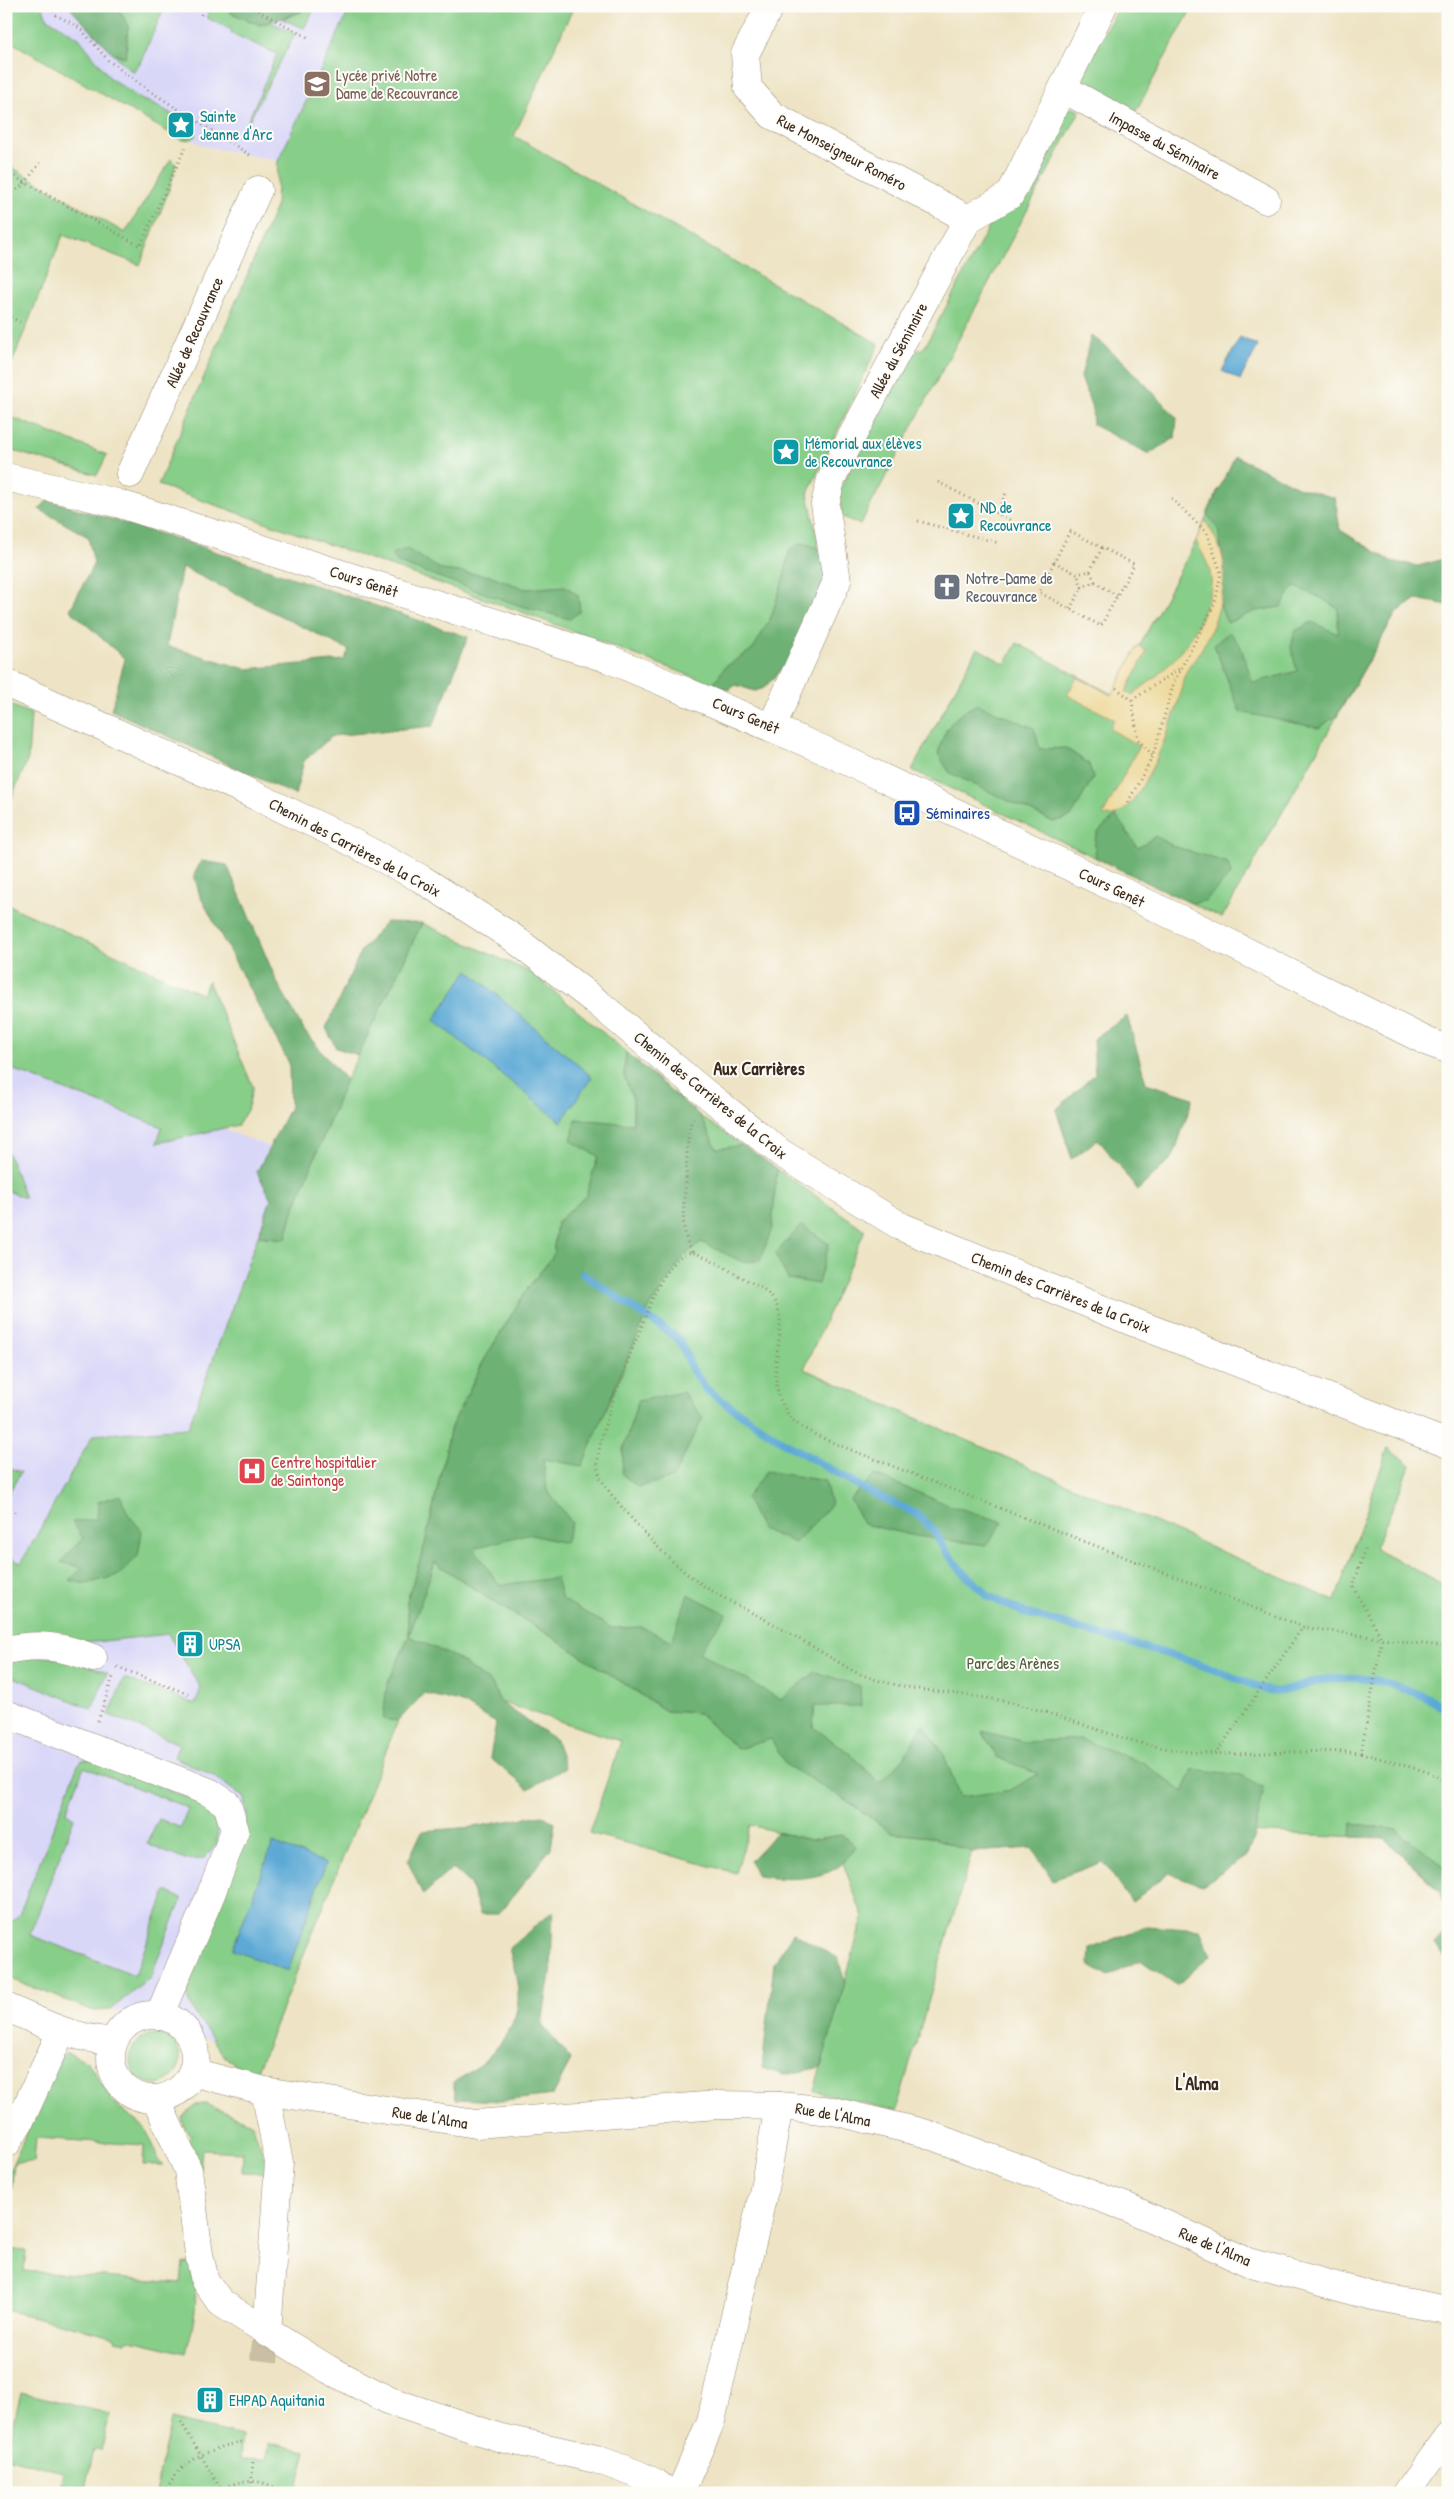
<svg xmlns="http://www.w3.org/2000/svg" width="1454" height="2499" font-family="'Patrick Hand',sans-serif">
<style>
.built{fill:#d9d7f8}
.green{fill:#87ce89;stroke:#617c54;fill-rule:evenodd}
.forest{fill:#6db175;stroke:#546e4a;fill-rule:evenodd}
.sand{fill:#eeda9e;stroke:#94825e}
.water{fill:#5ba9d5;stroke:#4b6a7a}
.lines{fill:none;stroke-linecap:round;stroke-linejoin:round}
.stream{stroke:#5ba9d5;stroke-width:8}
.minor-tunnel{stroke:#cabfa4;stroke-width:28;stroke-dasharray:28 14;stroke-linecap:butt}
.minor-casing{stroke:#948772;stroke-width:29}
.major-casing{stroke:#948772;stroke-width:29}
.path{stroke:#948772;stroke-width:3;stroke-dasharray:1 4;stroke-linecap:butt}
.minor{stroke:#fff;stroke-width:28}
.major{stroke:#fff;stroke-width:28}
.labels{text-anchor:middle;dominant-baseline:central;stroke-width:4;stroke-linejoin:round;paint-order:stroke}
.education-label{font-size:16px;fill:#785e54;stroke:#fdfcf7;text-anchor:start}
.culture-label{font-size:16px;fill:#0d838f;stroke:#fdfcf7;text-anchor:start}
.street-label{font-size:16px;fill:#3b2a1e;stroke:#fdfcf7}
.worship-label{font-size:16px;fill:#5b616d;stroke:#fdfcf7;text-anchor:start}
.transit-label{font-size:16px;fill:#164399;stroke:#fdfcf7;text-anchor:start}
.health-label{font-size:16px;fill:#be3a42;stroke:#fdfcf7;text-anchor:start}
.park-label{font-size:16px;fill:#525b3e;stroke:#fdfcf7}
.neighbourhood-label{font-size:18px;font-weight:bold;fill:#3b2a1e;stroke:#fdfcf7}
</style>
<rect width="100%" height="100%" fill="#fdfcf7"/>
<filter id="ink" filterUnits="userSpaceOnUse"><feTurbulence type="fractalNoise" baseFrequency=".02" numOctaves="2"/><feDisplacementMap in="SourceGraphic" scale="10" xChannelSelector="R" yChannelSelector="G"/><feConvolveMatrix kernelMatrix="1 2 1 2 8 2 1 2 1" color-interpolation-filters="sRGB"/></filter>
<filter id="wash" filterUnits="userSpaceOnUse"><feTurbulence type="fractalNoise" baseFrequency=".0096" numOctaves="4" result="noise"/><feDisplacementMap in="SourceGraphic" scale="20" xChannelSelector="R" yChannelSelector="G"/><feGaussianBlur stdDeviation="1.12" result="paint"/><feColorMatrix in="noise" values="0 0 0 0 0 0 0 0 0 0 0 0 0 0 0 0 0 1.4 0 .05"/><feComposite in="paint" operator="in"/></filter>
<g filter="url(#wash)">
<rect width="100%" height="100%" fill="#eee4c5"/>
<g class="built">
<polygon points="6,6 574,6 278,161 204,146 6,32"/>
<polygon points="6,1046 581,1266 263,2056 6,1977"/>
</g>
<g class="green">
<polygon points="6,6 42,6 47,18 79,38 110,78 142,100 155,104 188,124 196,135 192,139 182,140 6,39"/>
<polygon points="117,6 165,6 140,63 133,72 113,54 125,57 128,26"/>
<polygon points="212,6 228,6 231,13 260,25 271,22 295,34 245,128 277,54 231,33 232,30 207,18"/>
<polygon points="303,6 316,6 304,28 282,19 301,12"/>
<polygon points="351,6 574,6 514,136 879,344 808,493 821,559 764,688 755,691 736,685 728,690 519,611 158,485 276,207 278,161"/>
<polygon points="1159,6 1193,6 1136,111 1087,85 1083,70 1117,10"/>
<polygon points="1072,108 1080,111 860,525 841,516 840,490 905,355 924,348 998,210 1060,112"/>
<polygon points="171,159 176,164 170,187 140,265 63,235 6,378 6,164 125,233"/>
<polygon points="6,415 107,455 97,475 6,449"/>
<polygon points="1218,489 1412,585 1222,918 912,770 977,648 1005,664 1017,643 1113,695 1196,541"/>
<polygon points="6,703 31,714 28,759 6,810"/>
<polygon points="6,904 203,995 208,981 253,1087 247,1110 238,1125 157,1143 162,1127 6,1067"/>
<path d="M422,923l110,50 94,79 -2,24 9,23v26l-57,-6 22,37 -12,40 -29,26 -4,34 -26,33 -44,73 -32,65 -26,117 -18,57 2,33 26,-72 60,41 48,28 123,80 33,2 38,36 33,-11 -328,-186 237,-454 21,18 165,114 -61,139 531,232 53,-153 23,17 -36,83 73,39v311l-64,-60 -139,-6 -273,20 -76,259 -82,-20 49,-174 -20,-54 12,-17 -13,-11 -32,5 -60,-15 -14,48 -147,-40 32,-92 -121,-39 -8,-18 -37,-27 -72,62 15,2 -142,352c-29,-6 -34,-20 -48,-41 -11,-15 -17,-22 -22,-41l56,-150 5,-24 -3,-19 -30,-22 -40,-19 5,-13 -70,-29 15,-37 71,26 6,-16 -33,-54 -73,8 -89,-2v-55l5,-8 -5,-4v-17l15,7 72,-128 95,-7 70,-192 28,3 6,-25 54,-134zM843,1798l125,52 -37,-13 -39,-4z"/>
<polygon points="6,1147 25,1198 6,1190"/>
<polygon points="6,1467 21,1472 6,1498"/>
<polygon points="66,1657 107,1673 92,1709 6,1674 6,1658"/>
<polygon points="82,1760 90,1760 209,1806 218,1819 217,1844 203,1859 185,1860 147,1844 159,1819 181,1828 188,1808 84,1767 66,1813 74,1818 30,1935 135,1975 166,1891 182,1899 150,1978 110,2010 94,2011 6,1977 6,1927 19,1915 78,1765"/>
<circle cx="155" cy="2059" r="25"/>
<path d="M66,2052l21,9 27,42 31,25 9,19 3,11 7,7h-21l1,-20 -108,-7 -2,24h-20l-8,87 20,2 -2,20 157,12 2,-20 7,1c10,36 5,54 -4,89l-59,-14 -1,3 -10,-2 1,-3 -111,-27v-131l52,-118z"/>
<polygon points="205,2104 252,2123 270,2173 242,2172 243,2152 202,2150 200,2169 187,2140 191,2136 184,2127 182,2118 196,2105"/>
<polygon points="21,2392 110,2414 101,2451 94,2450 84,2493 59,2493 63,2472 6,2457"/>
<polygon points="171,2419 242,2436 240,2459 267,2460 269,2443 306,2451 296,2493 155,2493"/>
</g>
<g class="forest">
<polygon points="68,6 117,6 128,26 126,57 113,54"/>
<polygon points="228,6 303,6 301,12 260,25 231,13"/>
<polygon points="1091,335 1123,361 1177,418 1175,438 1149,454 1093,425 1092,408 1081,377"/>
<polygon points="1235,456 1300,488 1335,498 1340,530 1391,561 1418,566 1448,558 1448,605 1416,599 1396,613 1337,715 1319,728 1240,712 1214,645 1229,632 1240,645 1253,683 1297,671 1291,648 1295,631 1312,622 1338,634 1338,609 1321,598 1294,586 1281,607 1256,611 1227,623 1220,606 1224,567 1218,529 1207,514"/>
<path d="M48,500l139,42 281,95 -35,89 -101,10 -28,25 -9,34 -184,-85 14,-51 -55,-49 24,-47 -6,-26 -49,-28zM182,567l167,83 -5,10 -98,9 -79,-23z"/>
<polygon points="802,543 819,548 828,570 792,658 764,688 755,691 736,685 728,690 713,684 725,667 753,649 771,617 784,577 790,549"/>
<polygon points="407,549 442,570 492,576 525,589 565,586 578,595 580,611 570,619 521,606 398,563 391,554"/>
<path d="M977,704l57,24 6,21 26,-1 23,16 4,14 -22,39 -18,5 -103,-49 -12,-19c7,-28 14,-36 39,-50z"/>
<path d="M1116,816l22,32 17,-12 18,10 55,17 3,11 -26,27 -14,2 -95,-45c-4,-25 1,-26 20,-42z"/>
<polygon points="201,861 227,865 277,982 305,1032 346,1080 292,1214 286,1239 258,1236 271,1199 257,1172 290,1107 289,1063 200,896 194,875"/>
<polygon points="386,922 422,923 358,1055 336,1048 326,1028 361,951"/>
<polygon points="1127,1016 1146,1083 1193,1098 1173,1157 1138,1190 1098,1139 1072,1159 1056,1110 1095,1074 1093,1039"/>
<polygon points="626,1052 700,1116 717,1149 743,1145 777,1169 772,1228 760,1261 743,1262 701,1242 684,1256 649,1308 582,1466 543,1459 547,1490 572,1523 565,1543 527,1534 474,1548 499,1585 556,1578 562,1599 612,1628 642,1627 672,1641 688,1594 727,1614 699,1652 781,1700 815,1672 860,1686 861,1706 815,1706 813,1727 849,1753 880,1783 904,1758 923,1724 944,1755 960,1797 1011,1790 1038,1774 997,1757 982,1731 1025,1742 1080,1739 1144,1763 1183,1792 1193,1769 1241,1775 1264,1788 1255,1833 1246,1857 1202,1885 1169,1873 1132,1902 1103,1862 1053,1880 1032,1848 972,1852 931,1837 892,1833 843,1798 786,1765 771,1739 737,1749 699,1713 666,1711 543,1631 495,1603 435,1562 409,1636 454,1657 492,1684 500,1702 556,1740 565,1768 528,1789 490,1758 496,1723 462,1703 424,1693 398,1721 383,1719 387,1685 409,1636 407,1601 425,1544 451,1427 483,1362 527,1289 553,1256 557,1222 586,1196 598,1156 571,1141 576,1119 633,1124 633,1099 624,1076"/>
<polygon points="802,1225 829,1244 818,1284 788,1279 775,1254"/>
<polygon points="683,1392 703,1418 673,1478 637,1487 622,1474 623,1449 638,1401"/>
<polygon points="766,1471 825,1481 831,1505 795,1543 761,1529 746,1498"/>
<polygon points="875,1475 946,1504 1003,1522 986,1545 915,1536 863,1524 850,1499"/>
<polygon points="120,1495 128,1514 142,1531 138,1556 119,1575 86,1584 69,1580 83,1568 61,1562 83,1538 72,1522 97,1519 98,1502"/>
<polygon points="542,1815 555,1823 551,1848 499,1914 480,1914 470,1884 452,1868 423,1895 408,1861 422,1831 473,1827"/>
<polygon points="1352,1823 1397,1830 1448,1871 1448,1921 1440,1889 1384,1838 1351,1837"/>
<path d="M777,1832l33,8 32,-5 13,11c-4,5 -7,11 -11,16 -20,20 -62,18 -87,14l-7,-15z"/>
<path d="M553,1911l-2,56 -9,58 29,35 -18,35 -50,6 -47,-2 -3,-17c27,-13 54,-39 63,-69 6,-21 -2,-45 -7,-65z"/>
<polygon points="1146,1926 1200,1930 1211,1955 1177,1985 1140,1960 1109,1976 1089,1964 1090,1949"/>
<polygon points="1448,1930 1448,1964 1435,1944"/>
<polygon points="793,1933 838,1958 845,1983 821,2067 784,2075 762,2068 774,1963"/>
</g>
<path class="sand" d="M1205,520c9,15 19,31 19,49 0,31 -10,60 -26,86 -4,6 -10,12 -13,19 -3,7 -3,15 -5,22 -7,24 -45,134 -77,119l36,-69 -29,-17 4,-10 -47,-24 10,-18 35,18 26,-49 9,5 -21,41 6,3c34,-25 58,-46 72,-86 4,-9 8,-20 7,-30 -1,-14 -9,-26 -15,-38z"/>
<g class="water">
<polygon points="1240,337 1258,346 1240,380 1222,371"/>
<polygon points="468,970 592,1077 561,1122 434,1020"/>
<polygon points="273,1843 326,1863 288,1971 232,1950"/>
</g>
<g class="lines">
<path class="stream" d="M583,1274l96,65 13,30 14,20 25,18 49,33 88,51 49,23 18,18 10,18 16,20 27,26 37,17 166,48 78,30c18,3 35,-7 53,-11 45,-8 87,7 126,29"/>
</g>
</g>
<g filter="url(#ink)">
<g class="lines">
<polyline class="minor-tunnel" points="264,2361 267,2333"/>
<defs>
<g id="minor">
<polyline points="770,6 745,54 748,88 772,115 968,219"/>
<polyline points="1064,89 1266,200"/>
<polyline points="130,474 258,190"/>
<polyline points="6,683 237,787 338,835 420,878 512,937 598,1003 699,1088 781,1153 902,1227 1133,1322 1448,1444"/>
<polyline points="772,726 837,581 825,504 831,480 851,438 968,219 1010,195 1103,6"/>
<path d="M6,1650c34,-7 55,-4 87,8"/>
<polyline points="6,1714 209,1792 227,1804 235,1830 211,1894 159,2016"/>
<path d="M6,2007c39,18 65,30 107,35"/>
<circle cx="153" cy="2057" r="42"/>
<polyline points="192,2072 265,2091 476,2124 717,2105 779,2106 833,2111 924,2133 980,2154 1129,2208 1248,2262 1372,2296 1448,2310"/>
<polyline points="265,2091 279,2162 267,2333"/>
<polyline points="156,2099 188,2170 199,2254 205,2281 221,2303 328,2369 390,2401 501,2438 596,2459 637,2474 656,2483 669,2493"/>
<polyline points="6,2144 20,2121 61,2032"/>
<polyline points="680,2493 711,2421 763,2194 779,2106"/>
<polyline points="1407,2493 1448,2436"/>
</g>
<polyline id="major" points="6,477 117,503 609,659 824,750 1199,928 1428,1042 1448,1049"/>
</defs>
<use href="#minor" class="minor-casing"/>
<use href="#major" class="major-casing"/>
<g class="path">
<polyline points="52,6 54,14 80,28 108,60 145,88 250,155"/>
<polyline points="249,6 309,38"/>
<polyline points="201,15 205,6"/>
<polyline points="6,172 140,246 185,148"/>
<polyline points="6,200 25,183 40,163"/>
<polyline points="6,315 20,322"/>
<polyline points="938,482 1012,521"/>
<polyline points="997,513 1006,493"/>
<polyline points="918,521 999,543"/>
<polygon points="1070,531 1134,564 1101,626 1039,592"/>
<polyline points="1054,562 1077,574 1090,571 1095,582 1082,587 1077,574"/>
<polyline points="1090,571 1102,548"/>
<polyline points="1095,582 1118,596"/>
<polyline points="1070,609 1082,587"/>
<polyline points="1116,688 1132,700 1182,667"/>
<polyline points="1132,700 1138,739 1153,756"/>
<polyline points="1128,802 1153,756 1174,682 1215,603 1221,573 1207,533 1169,496"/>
<path d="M692,1252c-13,-23 -8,-46 -6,-71 1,-23 0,-43 7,-65"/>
<polyline points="6,1506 15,1512"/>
<polyline points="1365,1549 1353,1587 1382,1639 1361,1753 1428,1772 1448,1782"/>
<polyline points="117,1667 189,1694"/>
<polyline points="98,1721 113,1677"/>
<path d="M1361,1753c-66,-6 -131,8 -197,-5 -59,-11 -113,-39 -171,-49 -47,-8 -94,-8 -138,-27 -29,-17 -58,-35 -87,-51 -25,-13 -51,-25 -74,-42 -26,-19 -47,-43 -69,-68 -9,-11 -25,-28 -27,-42 -4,-32 37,-124 49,-157 6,-16 26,-64 47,-59 16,4 31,15 45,23 13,7 30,14 37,28 14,27 -14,69 10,107 9,16 29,23 45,31l472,185 108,16 37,3"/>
<polyline points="1215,1755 1303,1627"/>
<polyline points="181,2422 223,2493"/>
<path d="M165,2493c13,-32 46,-45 77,-51"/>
<path d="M216,2493c18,-14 47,-17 66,0"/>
<polyline points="251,2493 253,2460"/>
</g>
<use href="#minor" class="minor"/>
<use href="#major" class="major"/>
</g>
</g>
<defs>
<symbol id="school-square" viewBox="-11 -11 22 22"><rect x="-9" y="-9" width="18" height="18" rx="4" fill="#8d6e63" stroke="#fdfcf7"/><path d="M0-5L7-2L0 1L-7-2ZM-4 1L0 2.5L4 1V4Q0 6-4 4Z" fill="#fff"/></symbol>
<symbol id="sight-square" viewBox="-11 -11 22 22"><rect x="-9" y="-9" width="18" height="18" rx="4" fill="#0f9aa8" stroke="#fdfcf7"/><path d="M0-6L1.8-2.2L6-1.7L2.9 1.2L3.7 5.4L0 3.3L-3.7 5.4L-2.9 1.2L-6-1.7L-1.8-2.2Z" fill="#fff"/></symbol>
<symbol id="church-square" viewBox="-11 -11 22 22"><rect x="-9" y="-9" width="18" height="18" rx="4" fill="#6b7280" stroke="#fdfcf7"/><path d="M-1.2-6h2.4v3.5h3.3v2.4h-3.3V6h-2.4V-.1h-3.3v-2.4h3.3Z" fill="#fff"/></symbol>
<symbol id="bus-square" viewBox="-11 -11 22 22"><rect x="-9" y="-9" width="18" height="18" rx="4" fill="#1a4fb4" stroke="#fdfcf7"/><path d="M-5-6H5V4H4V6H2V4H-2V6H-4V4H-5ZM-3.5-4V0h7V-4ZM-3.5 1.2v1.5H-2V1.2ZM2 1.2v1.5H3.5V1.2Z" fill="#fff"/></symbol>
<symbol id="hospital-square" viewBox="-11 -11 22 22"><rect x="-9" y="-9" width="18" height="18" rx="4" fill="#e0444e" stroke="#fdfcf7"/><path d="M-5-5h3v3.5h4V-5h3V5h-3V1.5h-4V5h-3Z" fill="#fff"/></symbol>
<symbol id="building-square" viewBox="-11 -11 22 22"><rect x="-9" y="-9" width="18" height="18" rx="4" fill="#0f9aa8" stroke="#fdfcf7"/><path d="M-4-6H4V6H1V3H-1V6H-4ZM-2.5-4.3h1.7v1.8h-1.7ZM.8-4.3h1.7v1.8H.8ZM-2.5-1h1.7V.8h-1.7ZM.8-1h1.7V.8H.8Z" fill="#fff"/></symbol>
</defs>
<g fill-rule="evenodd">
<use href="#school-square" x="301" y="68" width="32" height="32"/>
<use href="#sight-square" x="165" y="109" width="32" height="32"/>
<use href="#sight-square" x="770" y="436" width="32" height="32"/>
<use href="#sight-square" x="945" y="500" width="32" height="32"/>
<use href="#church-square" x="931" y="571" width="32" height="32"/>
<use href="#bus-square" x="891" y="797" width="32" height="32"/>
<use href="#hospital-square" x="236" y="1455" width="32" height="32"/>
<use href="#building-square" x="174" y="1628" width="32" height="32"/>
<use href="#building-square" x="194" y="2384" width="32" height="32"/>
</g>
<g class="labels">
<g class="education-label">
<text x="336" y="75">Lycée privé Notre<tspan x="336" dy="18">Dame de Recouvrance</tspan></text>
</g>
<g class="culture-label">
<text x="200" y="116">Sainte<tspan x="200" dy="18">Jeanne d'Arc</tspan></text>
<text x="805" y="443">Mémorial aux élèves<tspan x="805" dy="18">de Recouvrance</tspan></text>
<text x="980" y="507">ND de<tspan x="980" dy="18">Recouvrance</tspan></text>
<text x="209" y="1644">UPSA</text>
<text x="229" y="2400">EHPAD Aquitania</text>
</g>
<g class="street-label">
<text transform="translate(1165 145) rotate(29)">Impasse du Séminaire</text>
<text transform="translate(842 152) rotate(28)">Rue Monseigneur Roméro</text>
<text transform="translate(194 332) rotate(-66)">Allée de Recouvrance</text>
<text transform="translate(898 350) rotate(-62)">Allée du Séminaire</text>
<text transform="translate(364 581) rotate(18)">Cours Genêt</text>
<text transform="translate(746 715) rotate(23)">Cours Genêt</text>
<text transform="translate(355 847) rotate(28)">Chemin des Carrières de la Croix</text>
<text transform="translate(1112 887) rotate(26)">Cours Genêt</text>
<text transform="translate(711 1095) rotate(39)">Chemin des Carrières de la Croix</text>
<text transform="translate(1061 1292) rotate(22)">Chemin des Carrières de la Croix</text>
<text transform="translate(833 2114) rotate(10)">Rue de l'Alma</text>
<text transform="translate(430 2117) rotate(9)">Rue de l'Alma</text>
<text transform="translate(1215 2246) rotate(23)">Rue de l'Alma</text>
</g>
<g class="worship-label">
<text x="966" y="578">Notre-Dame de<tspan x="966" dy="18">Recouvrance</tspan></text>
</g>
<g class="transit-label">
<text x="926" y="813">Séminaires</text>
</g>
<g class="health-label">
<text x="271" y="1462">Centre hospitalier<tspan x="271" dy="18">de Saintonge</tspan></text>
</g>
<g class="park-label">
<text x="1013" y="1663">Parc des Arènes</text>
</g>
<g class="neighbourhood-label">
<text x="759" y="1068">Aux Carrières</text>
<text x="1197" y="2083">L'Alma</text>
</g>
</g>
<rect width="1454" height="2499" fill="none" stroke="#fdfcf7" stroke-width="25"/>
</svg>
